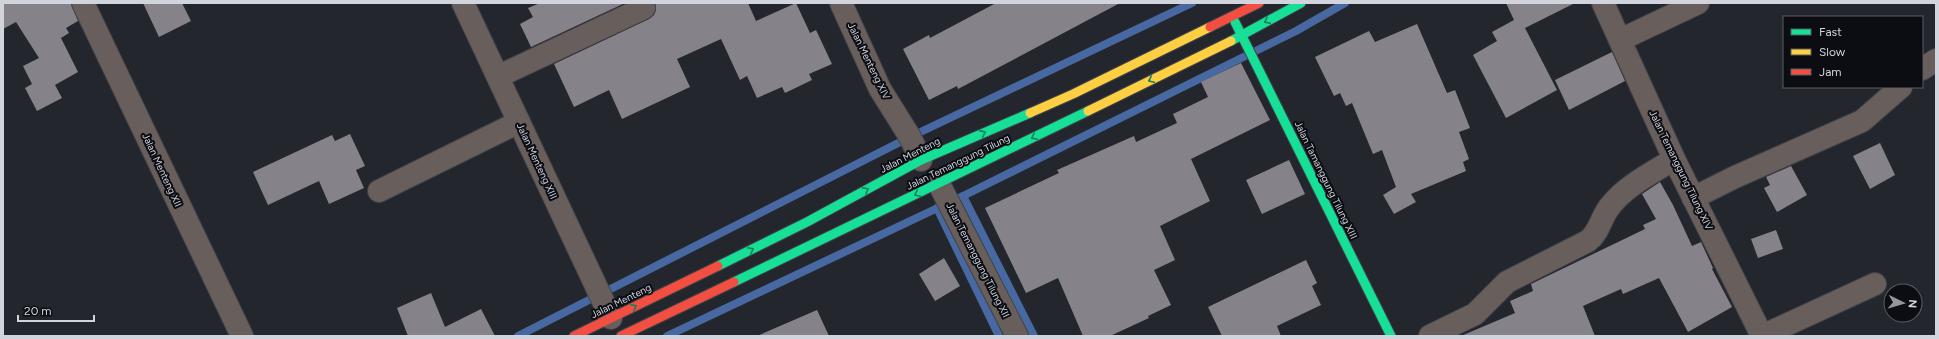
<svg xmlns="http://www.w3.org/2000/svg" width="1939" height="339" font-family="Figtree,sans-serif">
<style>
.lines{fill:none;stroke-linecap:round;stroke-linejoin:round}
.stream{stroke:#4768a1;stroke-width:8}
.building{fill:#858389}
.street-casing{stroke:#414348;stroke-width:24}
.fast-casing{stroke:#414348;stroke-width:11}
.slow-casing{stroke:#414348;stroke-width:11}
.jam-casing{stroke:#414348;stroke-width:11}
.street{stroke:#685e5c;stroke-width:22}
.fast{stroke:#16e098;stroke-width:9}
.slow{stroke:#ffcf43;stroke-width:9}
.jam{stroke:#f24e42;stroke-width:9}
.oneway{stroke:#11815c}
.labels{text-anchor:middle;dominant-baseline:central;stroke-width:4;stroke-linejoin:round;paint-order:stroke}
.street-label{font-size:10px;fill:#d1d3dd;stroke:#0b0d13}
</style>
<rect width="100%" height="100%" fill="#24262d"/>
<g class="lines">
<g class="stream">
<polyline points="963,196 1034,336"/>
<polyline points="937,208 999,336"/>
<polyline points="518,336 910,137 1192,3"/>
<polyline points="667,336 963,196 1296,31 1345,3"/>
</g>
</g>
<g class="building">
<polygon points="3,3 71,3 78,21 66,28 69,33 61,38 78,72 55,85 62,98 37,111 25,88 32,84 23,66 39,58 16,22 3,29"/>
<polygon points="143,3 182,3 191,21 159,37"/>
<polygon points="540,3 625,3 531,47 520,24 533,17 528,8"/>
<polygon points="655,3 748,3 756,21 796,3 810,33 816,30 832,64 809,74 812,80 785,93 782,87 757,98 747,76 740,80 721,39 677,59 690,87 622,119 609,90 574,107 554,64 649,19 654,15 656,9"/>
<polygon points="996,3 1120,3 958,89 957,86 929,100 903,49 929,35 930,38"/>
<polygon points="1506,3 1575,3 1525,28 1557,90 1506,118 1473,55 1497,41 1492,32 1514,20"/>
<polygon points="1417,24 1447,93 1455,90 1470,128 1459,132 1469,159 1463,162 1466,171 1411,194 1416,202 1394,214 1383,195 1396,187 1382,150 1373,154 1352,103 1346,106 1340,93 1334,96 1315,57 1369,31 1375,42"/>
<polygon points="1612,52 1625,81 1569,110 1555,80"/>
<polygon points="1241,63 1270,120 1191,159 1210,201 1160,226 1175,260 1154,270 1171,305 1148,316 1149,318 1110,336 1083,336 1058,278 1026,293 985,208 1059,173 1057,170 1134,136 1136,142 1177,123 1173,114 1208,97 1201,82"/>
<polygon points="350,134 365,166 356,170 364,188 329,204 319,181 268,205 253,172 332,135 335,141"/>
<polygon points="1880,143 1895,175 1870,189 1853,156"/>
<polygon points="1289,160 1305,194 1262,214 1246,180"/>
<polygon points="1791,166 1807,195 1777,212 1764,188 1770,185 1766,177"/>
<polygon points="1660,182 1673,205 1692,246 1701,242 1713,268 1712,269 1732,307 1688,332 1659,278 1623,294 1621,289 1583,306 1595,336 1461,336 1515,313 1510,301 1533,291 1531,284 1645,229 1643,225 1656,219 1642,194"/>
<polygon points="1776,230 1783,249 1758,258 1751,239"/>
<polygon points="944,258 960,286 935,301 919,274"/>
<polygon points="1306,260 1317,283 1312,286 1321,305 1277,326 1281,336 1222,336 1208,307"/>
<polygon points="431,293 445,327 481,309 495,336 408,336 397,308"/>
<polygon points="817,310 829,336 757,336"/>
</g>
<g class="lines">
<defs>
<g id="street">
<polyline points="83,3 242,336"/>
<polyline points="463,3 611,318"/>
<polyline points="841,3 880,89 910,137 921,160"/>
<polyline points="1603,3 1674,159 1762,336"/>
<polyline points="1620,40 1698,3"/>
<polyline points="1922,69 1936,60"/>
<polyline points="499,76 644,8"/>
<polyline points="939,184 1017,336"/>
<polyline points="379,191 519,122"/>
<polyline points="1693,198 1735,177 1862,121 1901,87"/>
<path d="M1430,336l45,-22 32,-32 81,-41c12,-9 13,-25 23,-36 16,-20 41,-32 63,-46"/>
<polyline points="1762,336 1875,284"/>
</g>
<g id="fast">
<polyline points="1235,22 1391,336"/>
<polyline points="1231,41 1301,3"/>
<polyline points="718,266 807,222 921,160 1030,113"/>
<polyline points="734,282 1088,111"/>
</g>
<g id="slow">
<polyline points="1088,111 1231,41"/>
<polyline points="1030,113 1073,94 1210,27"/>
</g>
<g id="jam">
<polyline points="1210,27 1259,3"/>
<polyline points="574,336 718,266"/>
<polyline points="621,336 734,282"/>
</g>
</defs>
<use href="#street" class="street-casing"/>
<use href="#fast" class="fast-casing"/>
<use href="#slow" class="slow-casing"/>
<use href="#jam" class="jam-casing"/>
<use href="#street" class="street"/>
<use href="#fast" class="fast"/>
<use href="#slow" class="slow"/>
<use href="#jam" class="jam"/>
</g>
<defs><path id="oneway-chevron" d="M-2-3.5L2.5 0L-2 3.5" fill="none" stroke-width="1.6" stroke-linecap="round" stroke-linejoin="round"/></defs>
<g class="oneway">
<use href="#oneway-chevron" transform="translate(1267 21) rotate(153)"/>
<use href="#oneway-chevron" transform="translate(1151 80) rotate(155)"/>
<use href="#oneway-chevron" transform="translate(983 133) rotate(-24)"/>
<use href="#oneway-chevron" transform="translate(1034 137) rotate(154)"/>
<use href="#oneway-chevron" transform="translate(866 190) rotate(-29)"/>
<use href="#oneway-chevron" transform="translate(917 194) rotate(155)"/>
<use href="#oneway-chevron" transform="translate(751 250) rotate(-26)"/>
<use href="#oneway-chevron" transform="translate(634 307) rotate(-26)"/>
</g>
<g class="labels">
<g class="street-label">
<text transform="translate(869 61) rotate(64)">Jalan Menteng XIV</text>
<text transform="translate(910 155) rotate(-27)">Jalan Menteng</text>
<text transform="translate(537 161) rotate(65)">Jalan Menteng XIII</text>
<text transform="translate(958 162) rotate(-26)">Jalan Temanggung Tilung</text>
<text transform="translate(162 170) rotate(65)">Jalan Menteng XII</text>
<text transform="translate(1681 170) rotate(64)">Jalan Temanggung Tilung XIV</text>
<text transform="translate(1326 180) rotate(64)">Jalan Tamanggung Tilung XIII</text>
<text transform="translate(978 260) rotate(63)">Jalan Temanggung Tilung XII</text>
<text transform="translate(621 301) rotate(-26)">Jalan Menteng</text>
</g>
</g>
<rect width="1939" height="339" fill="none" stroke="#d1d3dd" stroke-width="8"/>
<rect x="1783" y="16" width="140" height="72" fill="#0b0d13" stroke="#5a5c64"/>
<rect x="1791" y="29" width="20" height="6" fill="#16e098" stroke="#5a5c64"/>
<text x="1819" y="36" font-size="12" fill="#d1d3dd">Fast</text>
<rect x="1791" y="49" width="20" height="6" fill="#ffcf43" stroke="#5a5c64"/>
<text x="1819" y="56" font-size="12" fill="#d1d3dd">Slow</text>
<rect x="1791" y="69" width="20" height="6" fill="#f24e42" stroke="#5a5c64"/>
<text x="1819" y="76" font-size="12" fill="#d1d3dd">Jam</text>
<g transform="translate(1903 303) rotate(95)"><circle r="19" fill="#0b0d13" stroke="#5a5c64"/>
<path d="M0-3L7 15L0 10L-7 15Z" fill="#94969f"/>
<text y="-6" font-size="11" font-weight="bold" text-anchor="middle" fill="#d1d3dd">N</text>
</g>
<path d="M18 315v6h76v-6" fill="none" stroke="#d1d3dd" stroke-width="2"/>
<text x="24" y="315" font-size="12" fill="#d1d3dd" stroke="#0b0d13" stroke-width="3" paint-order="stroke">20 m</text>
</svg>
